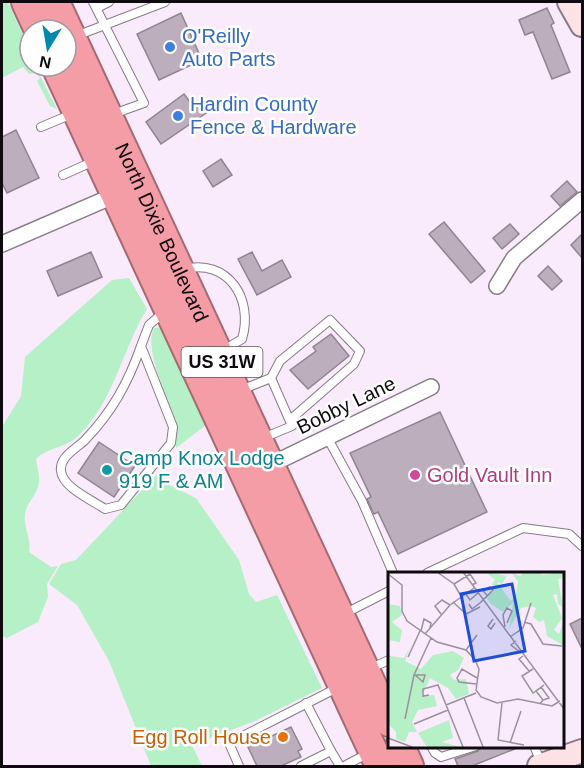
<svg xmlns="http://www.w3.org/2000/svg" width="584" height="768" font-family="Helvetica,sans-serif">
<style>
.green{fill:#b6f0c7}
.building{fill:#bcaebd;stroke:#918492;stroke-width:1.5}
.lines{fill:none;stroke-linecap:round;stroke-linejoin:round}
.lane-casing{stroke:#867a87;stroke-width:10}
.street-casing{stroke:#867a87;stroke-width:18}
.secondary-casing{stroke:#867a87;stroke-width:26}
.highway-casing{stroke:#a46a71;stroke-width:32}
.lane{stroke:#fff;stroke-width:8}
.street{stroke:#fff;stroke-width:15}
.secondary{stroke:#fce2e4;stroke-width:22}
.highway{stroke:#f49da6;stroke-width:28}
.shop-dot{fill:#3f7fe0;stroke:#fefefe;stroke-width:2}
.culture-dot{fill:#0f9aa8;stroke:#fefefe;stroke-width:2}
.hotel-dot{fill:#d1479c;stroke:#fefefe;stroke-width:2}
.food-dot{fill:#e8710a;stroke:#fefefe;stroke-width:2}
.labels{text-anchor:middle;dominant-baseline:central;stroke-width:5;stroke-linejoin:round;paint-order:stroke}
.shield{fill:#fefefe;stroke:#575357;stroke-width:1.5}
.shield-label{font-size:18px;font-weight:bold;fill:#0f0a0f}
.shop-label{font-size:20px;fill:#366cbe;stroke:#fefefe;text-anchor:start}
.street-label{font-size:20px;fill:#0f0a0f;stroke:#fefefe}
.culture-label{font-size:20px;fill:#0d838f;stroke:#fefefe;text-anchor:start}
.hotel-label{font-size:20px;fill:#b23c85;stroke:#fefefe;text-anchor:start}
.food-label{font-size:20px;fill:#c56008;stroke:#fefefe;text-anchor:end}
.inset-road{fill:none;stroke:#9b919d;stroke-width:1.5}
.view{fill:#1d4ed8;fill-opacity:0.15;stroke:#1d4ed8;stroke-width:3}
.inset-edge{fill:none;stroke:#0f0a0f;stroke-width:3}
</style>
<rect width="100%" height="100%" fill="#f9ebfb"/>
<g class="green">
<polygon points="2,2 8,2 30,50 30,66 38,66 37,70 57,109 50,106 37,81 40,78 37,73 29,74 23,67 2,78"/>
<path d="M129,278l18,31c-25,41 -33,92 -68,126 -13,14 -30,11 -43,24 1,8 4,17 3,24 -1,11 -13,20 -14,31 -2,14 7,25 4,38l22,15 7,-1 -11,18 1,13 -10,25 -31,16 -5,-2v-209l19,-31 4,-39 87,-77z"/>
<path d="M162,327l44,98 -30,23c4,-38 -35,-93 -22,-120z"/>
<polygon points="159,472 171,486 196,498 239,560 249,594 256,602 277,595 322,688 255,721 192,745 202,766 151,766 109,661 77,605 49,584 61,564 76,560"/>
</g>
<g class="building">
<polygon points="547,8 554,23 551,25 570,72 552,79 533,32 525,35 519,20"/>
<polygon points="181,13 202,60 159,80 137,34"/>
<polygon points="184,94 193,106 201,100 209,111 161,144 146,122"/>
<polygon points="16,130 39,178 7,193 2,183 2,137"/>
<polygon points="221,159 232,175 213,187 203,171"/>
<polygon points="567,181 577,192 560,206 551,196"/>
<polygon points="444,222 485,271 471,283 429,234"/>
<polygon points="510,224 519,234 502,249 493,238"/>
<polygon points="582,234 582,258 571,245"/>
<polygon points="91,252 102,277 58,296 47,271"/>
<polygon points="252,252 262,271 282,260 291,277 257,295 238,259"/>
<polygon points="548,266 562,281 552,290 538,276"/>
<polygon points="331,334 349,356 308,389 290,370 316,351 313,347"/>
<polygon points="440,412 487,512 398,554 378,512 374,514 367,499 371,497 350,453"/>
<polygon points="99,442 135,466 114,497 78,473"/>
<polygon points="582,618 582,649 570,624"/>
<polygon points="291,727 302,749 298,751 301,757 281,766 257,766 248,747"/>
<polygon points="482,746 522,746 472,766 458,766 455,759 478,751"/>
</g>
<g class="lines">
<defs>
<g id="lane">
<polyline points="93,2 144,103 113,114"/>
<polyline points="97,8 109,2"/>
<polyline points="76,36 165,2"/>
<polyline points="41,127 72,114"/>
<polyline points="63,175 94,161"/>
<path d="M184,269c44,-11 70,30 58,70l-20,12"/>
<path d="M141,346c-13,37 -29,66 -56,94 -9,9 -26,17 -24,31 2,17 31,29 44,38l16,-4 50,-62 2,-16 -32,-81 8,-21 15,-13"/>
<polyline points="271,378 280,361 330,320 360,351 354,364 290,420"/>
<polyline points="241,390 271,378 292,426 263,438"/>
<polyline points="327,437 362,501 393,573"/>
<polyline points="427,573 523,528 569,534 582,546"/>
<polyline points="344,614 389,591"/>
<polyline points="369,669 389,660"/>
<polyline points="431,746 435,753 441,757 476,746"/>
<polyline points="534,746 542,764"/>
<polyline points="331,751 340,766"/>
<polyline points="239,766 229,743 339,687"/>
<polyline points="301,766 331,751 306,703"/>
<polyline points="344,766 369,753"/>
</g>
<g id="street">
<polyline points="2,244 120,193"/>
<polyline points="497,286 514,258 582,200"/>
<polyline points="266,467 431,387"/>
</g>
<g id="secondary">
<polyline points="569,2 582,25"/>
<polyline points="539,766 582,751"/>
</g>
<g id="highway">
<polyline points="26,2 39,30"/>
<path id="s1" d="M55,2l334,720"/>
<polyline points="56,66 380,766"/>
<polyline points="400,746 409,766"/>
</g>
</defs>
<use href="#lane" class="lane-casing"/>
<use href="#street" class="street-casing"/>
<use href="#secondary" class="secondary-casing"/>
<use href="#highway" class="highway-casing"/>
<use href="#lane" class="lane"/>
<use href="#street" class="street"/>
<use href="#secondary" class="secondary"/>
<use href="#highway" class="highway"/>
</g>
<g class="shop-dot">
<circle cx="170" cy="47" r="6"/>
<circle cx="178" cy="116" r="6"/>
</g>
<circle class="culture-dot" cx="107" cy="470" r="6"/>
<circle class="hotel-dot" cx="415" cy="475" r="6"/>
<circle class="food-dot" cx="283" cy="737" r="6"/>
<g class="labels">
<rect class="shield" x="181.5" y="347" width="81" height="30" rx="4.5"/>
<g class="shield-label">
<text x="222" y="362">US 31W</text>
</g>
<g class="shop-label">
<text x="182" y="36">O'Reilly<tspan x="182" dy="23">Auto Parts</tspan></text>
<text x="190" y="104">Hardin County<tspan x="190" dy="23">Fence &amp; Hardware</tspan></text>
</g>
<g class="street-label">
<text stroke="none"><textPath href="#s1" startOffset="254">North Dixie Boulevard</textPath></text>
<text transform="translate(346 405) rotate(-26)">Bobby Lane</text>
</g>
<g class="culture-label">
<text x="119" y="458">Camp Knox Lodge<tspan x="119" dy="23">919 F &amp; AM</tspan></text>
</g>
<g class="hotel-label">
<text x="427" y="475">Gold Vault Inn</text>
</g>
<g class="food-label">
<text x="271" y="737">Egg Roll House</text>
</g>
</g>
<g transform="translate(388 572)">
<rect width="176" height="176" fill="#f9ebfb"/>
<path d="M98,0l21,4 -5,8 -5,-2 14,19 5,-6 2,-13 -6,-9 8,3 4,-4h18v3l21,-3v6l-5,1 5,28 -5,-3 -1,-10 -4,1 9,23 -8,12 5,4 4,-11v22l-16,-9 -3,-16 -5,2 -6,-5 3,-9 -5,-2 -10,2 -12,21 4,-26 -10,9 -12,-8 -6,-8 11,-7 -4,-5 3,-4zM0,32l12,2 2,9 -10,7 10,8 -2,12 -12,-2zM21,77l-4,12 16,8 12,-14 20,-4 11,7 -6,12 -8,5 4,5 12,-1 3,15 -13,5 -8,-11 -18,-10 -8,18 12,-1 3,11 -19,4 -6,12 5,10h-8l-4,10 -9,-3v-7l-8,-8v-73l2,5 14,2zM61,148l4,18 -11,4 18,5h-33l-9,-14z" fill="#b6f0c7"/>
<path class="inset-road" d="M49,0l17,12 7,12M75,0l101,137M0,2l14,11v26l5,10 30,21 29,8 9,10 4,9 -3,21 5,7 16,6 21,-4 34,7 8,-5M66,12l16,-10 6,9 -4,2M77,21l5,7 8,-7M65,30l13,12 14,-7M81,32l3,5 8,-6 13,-13 -3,-3 -7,4 4,4M53,42l-6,-8 7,-6 8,5M105,47l-5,7 3,3 4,-6M136,50l7,2 12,20 19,2M117,55l-2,-12 4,-7 5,3 -5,12M33,59l3,-12 7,4 -1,5M37,62l25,-29 24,-17M122,65l13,-9 8,-25M128,69l-5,4 10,8M78,78l11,-15M135,84l-4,3 11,13M20,85l12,-26M145,97l-11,7 11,17 3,-2M26,102l9,8 2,-7h-9M88,112l-17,-2 -2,-4 5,-9 15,9M153,115l8,11 -6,2M41,123l-6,1v-7l15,-4 25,62M76,126l19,49M114,131l-4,37 26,5M152,132l3,-4 -7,-9 8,-6M58,133l30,-12M176,144v22M17,147l9,-44 17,-37M26,152l34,-14M0,166l24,9M122,171l11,-32"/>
<path class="view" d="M124,12l13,67 -51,10 -13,-67z"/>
<rect width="176" height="176" class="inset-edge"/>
</g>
<rect width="584" height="768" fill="none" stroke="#0f0a0f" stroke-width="6"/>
<g transform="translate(48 48) rotate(191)"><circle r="28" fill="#fefefe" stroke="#9e9c9e" stroke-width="1.5"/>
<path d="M0-4.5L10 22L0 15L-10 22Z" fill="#018baa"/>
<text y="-9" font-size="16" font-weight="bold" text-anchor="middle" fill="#0f0a0f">N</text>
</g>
</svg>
